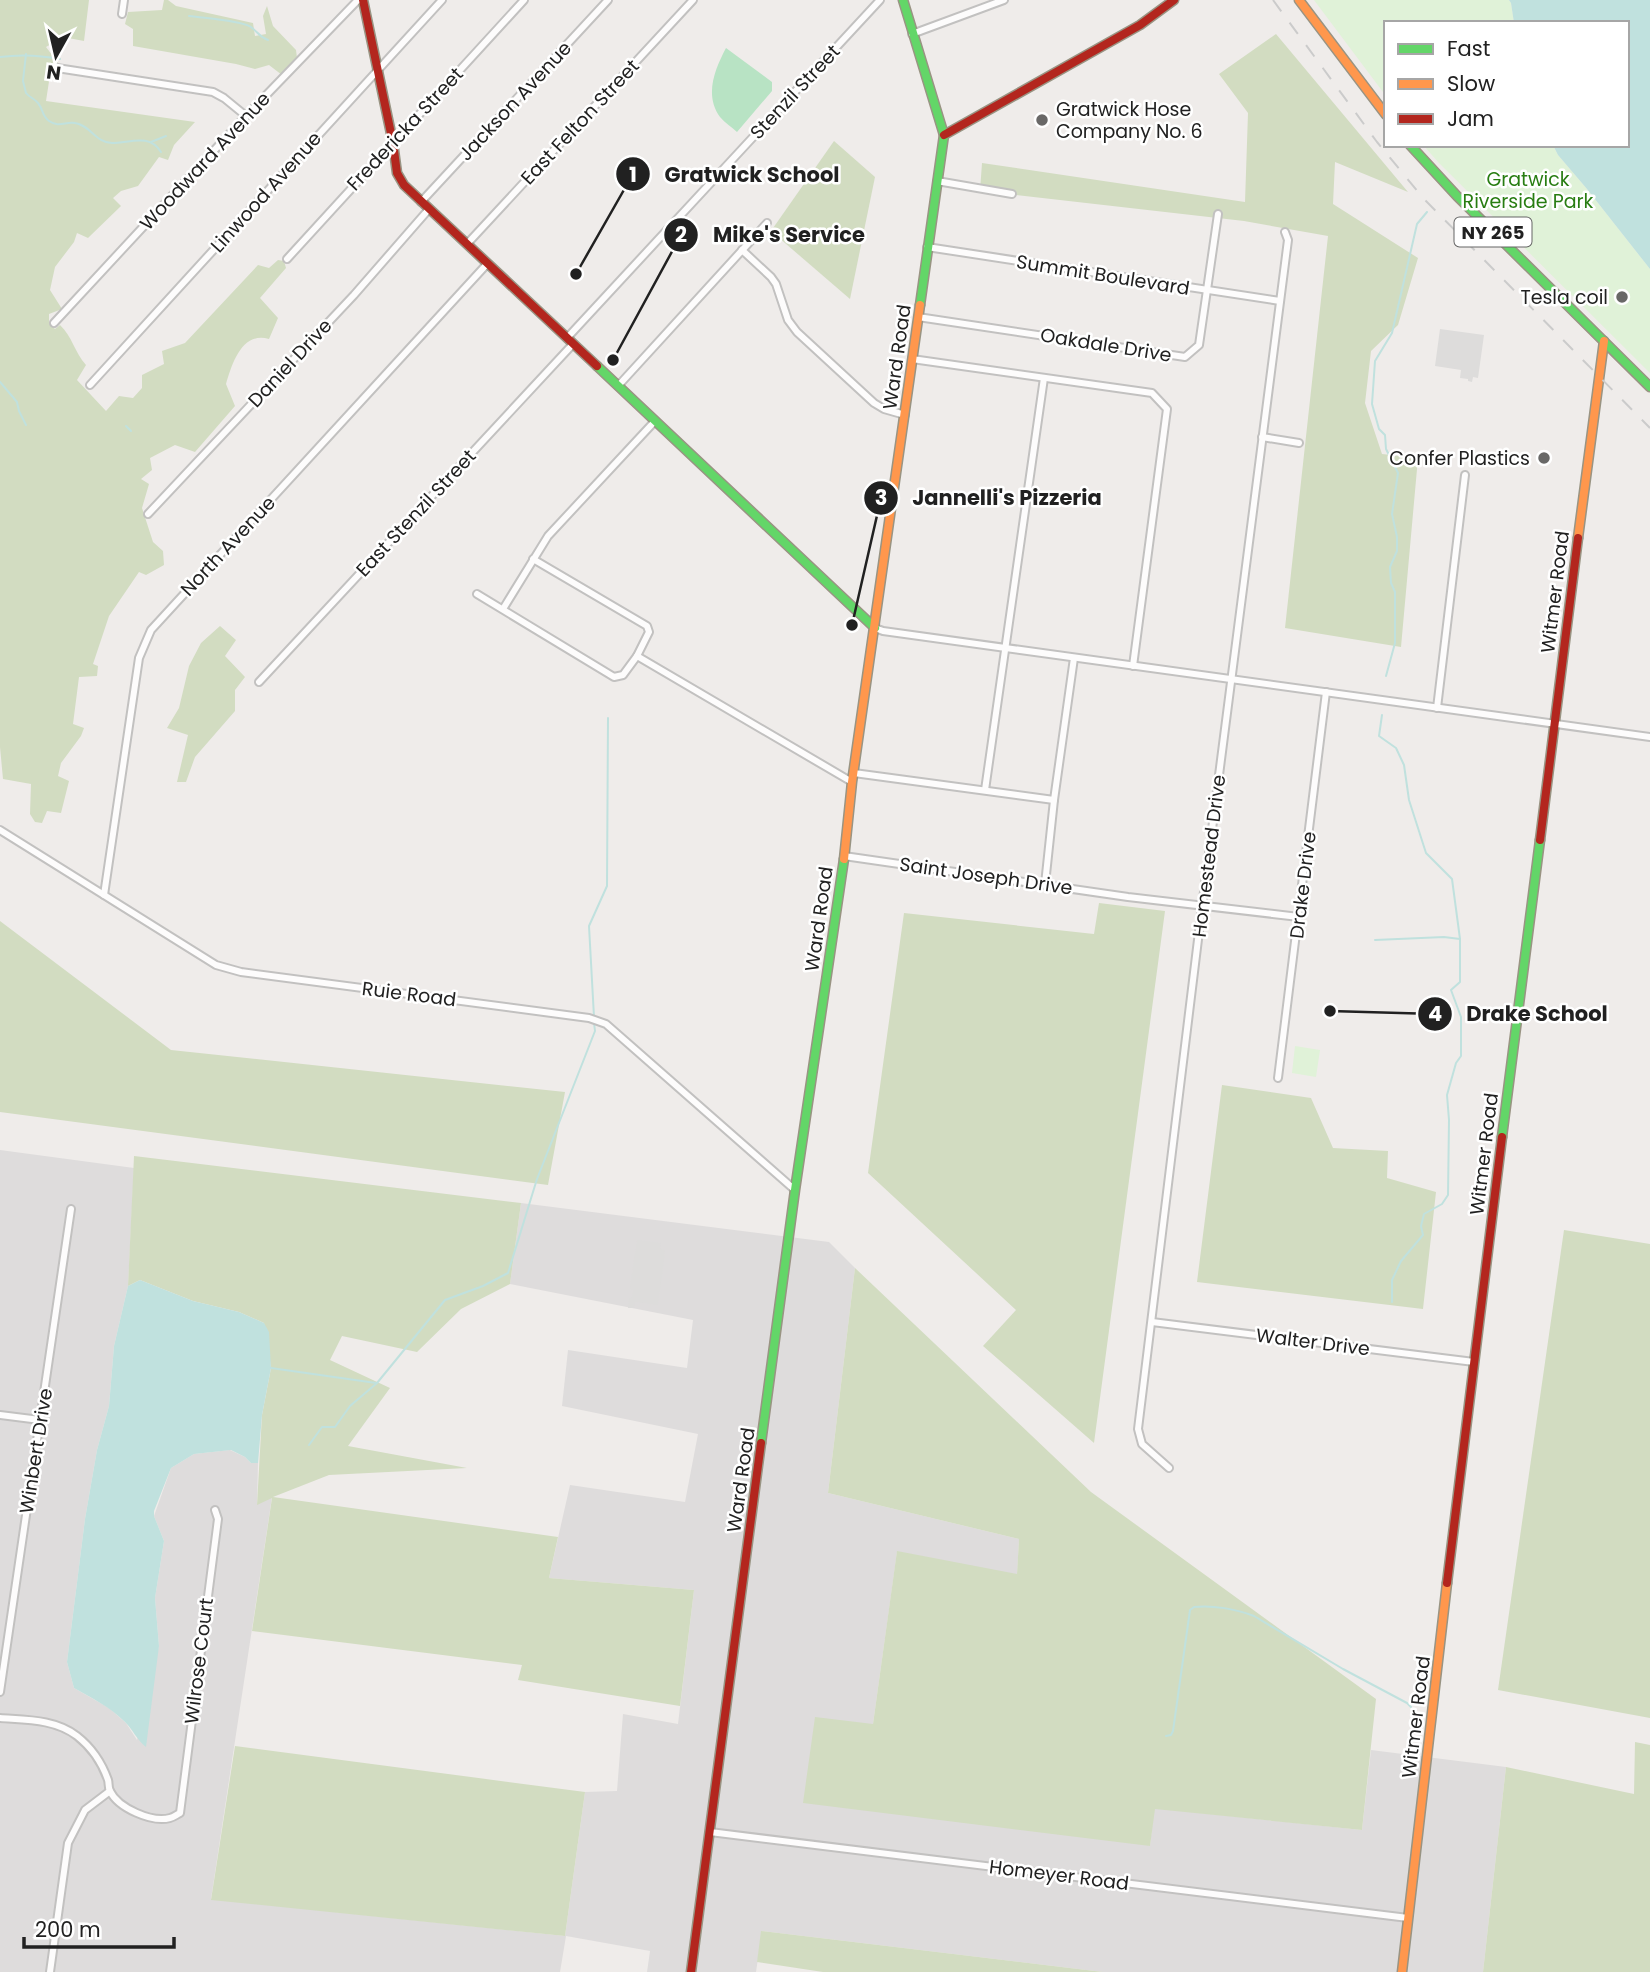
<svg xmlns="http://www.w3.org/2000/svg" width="1650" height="1972" font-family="Poppins,sans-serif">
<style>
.residential{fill:#dedcdc}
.religious{fill:#dddcdb}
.forest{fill:#d2dcc1}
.park{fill:#e0f2d8}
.pitch{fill:#b8e3c4}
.water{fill:#c0e1de}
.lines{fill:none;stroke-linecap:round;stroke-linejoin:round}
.stream{stroke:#c0e1de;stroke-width:2}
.street-casing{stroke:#c2c1c0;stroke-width:10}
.fast-casing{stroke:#999483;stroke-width:11}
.slow-casing{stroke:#999483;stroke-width:11}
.jam-casing{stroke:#999483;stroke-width:11}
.street{stroke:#fdfcfc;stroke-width:6}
.fast{stroke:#63d668;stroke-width:8}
.slow{stroke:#ff974d;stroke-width:8}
.jam{stroke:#b3261e;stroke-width:8}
.rail{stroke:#cbcbcb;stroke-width:2;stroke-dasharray:14 14;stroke-linecap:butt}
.poi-dot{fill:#696867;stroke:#fff;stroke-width:2.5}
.labels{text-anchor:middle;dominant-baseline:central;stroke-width:5;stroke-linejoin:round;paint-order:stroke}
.shield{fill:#fff;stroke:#646464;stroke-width:2}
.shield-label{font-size:18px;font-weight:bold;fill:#212121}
.street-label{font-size:19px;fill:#212121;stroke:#fff}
.poi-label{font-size:19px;fill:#212121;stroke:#fff;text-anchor:end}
.park-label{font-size:19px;fill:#287d12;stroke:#fff}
.leader{fill:none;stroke:#212121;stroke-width:2.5}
.callout-dot{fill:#212121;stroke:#fff;stroke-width:2.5}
.mark-label{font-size:21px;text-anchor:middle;font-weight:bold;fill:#fff}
.callout-label{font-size:21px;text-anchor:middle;font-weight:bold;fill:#212121;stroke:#fff;stroke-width:5;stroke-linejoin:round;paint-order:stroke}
</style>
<rect width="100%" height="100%" fill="#efecea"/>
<polygon class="residential" points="0,1150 134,1168 128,1286 114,1346 109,1406 97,1450 85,1519 67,1662 74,1688 109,1708 126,1723 137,1740 159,1646 155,1598 164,1541 154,1516 171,1468 194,1454 230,1450 245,1457 251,1463 258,1463 257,1504 272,1497 211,1899 565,1936 585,1792 617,1791 623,1714 678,1724 694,1590 549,1578 570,1485 685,1502 698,1434 562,1406 568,1350 687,1368 693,1320 510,1284 521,1203 829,1242 855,1268 828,1493 1019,1539 1017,1575 897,1552 873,1724 1150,1846 1154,1808 1362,1830 1371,1750 1506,1767 1483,1972 1103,1972 762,1931 756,1972 647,1972 650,1951 566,1936 560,1972 0,1972"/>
<g class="religious">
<polygon points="1440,329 1484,335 1478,378 1473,377 1472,382 1468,381 1468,379 1460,378 1461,370 1435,366"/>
<polygon points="637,1240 661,1243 660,1249 665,1250 658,1305 635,1302 634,1308 628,1308 629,1298 632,1297 633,1290 630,1288"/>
</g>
<g class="forest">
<path d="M0,0h89l-5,41 -21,-4 -17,10 13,17 -3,1 -1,8 -5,2 -4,26 149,21 -21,23 -6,15 -9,-3 -21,29 -17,5 -8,7 8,8 -33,32 -11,-5 -3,9 -19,25 -5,23 12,19 -13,5v9l6,6 5,-4c12,11 15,28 26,40l-9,15 29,31 13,-15 14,2 9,-10v-13l22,-11 -2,-13 23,-8 73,-78 11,3 9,-8 6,1 2,7 -26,30 18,20 -9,21c-27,-8 -37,25 -43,45l9,22 -40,46 -20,-7 -25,13 2,12 -11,9 8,5 -7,24 11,34 10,9 1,14 -18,10 -7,-3 -30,44 -16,48 5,2 -1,10 -18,1 -6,47 11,4 -3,8 -20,27 -3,13 11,5 -8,32 -14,-2 -5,12 -7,-1 -5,-8 1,-30 -28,-5 -3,-32z"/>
<polygon points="164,0 168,0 176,6 253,23 255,36 266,34 263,16 267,6 273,26 296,50 297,58 282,75 269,65 255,69 236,64 133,46 133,29 125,24 128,12 162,10"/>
<polygon points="1276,34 1408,192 1335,162 1333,204 1418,258 1398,325 1371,351 1365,403 1382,454 1418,458 1401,647 1285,628 1328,236 1244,221 980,191 982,163 1245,202 1248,113 1219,74"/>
<polygon points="834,141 875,177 850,299 771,231"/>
<polygon points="220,626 236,640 225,656 245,677 235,690 235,711 195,757 186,782 177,782 188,735 167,728 179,708 189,666 201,643"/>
<polygon points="1099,903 1165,911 1094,1443 983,1346 1016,1310 868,1173 904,913 1094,934"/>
<polygon points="0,921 171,1050 565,1092 548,1185 0,1112"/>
<polygon points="1222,1085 1311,1098 1333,1148 1388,1151 1387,1178 1436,1192 1423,1309 1197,1282"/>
<polygon points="134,1156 521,1203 510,1284 461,1309 417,1352 342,1336 330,1360 390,1388 348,1446 467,1468 329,1475 273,1497 558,1537 549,1578 694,1590 680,1706 518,1680 522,1665 252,1631 272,1498 257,1505 262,1415 271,1368 264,1323 239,1312 193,1301 140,1280 128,1286"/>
<polygon points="1564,1230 1650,1244 1650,1718 1498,1690"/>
<polygon points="855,1268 1091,1492 1376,1699 1362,1830 1155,1809 1150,1846 803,1803 815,1717 873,1724 897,1551 1017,1574 1019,1539 828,1493"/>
<polygon points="1635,1742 1650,1745 1650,1972 1483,1972 1506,1767 1634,1794"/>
<polygon points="235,1746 585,1792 565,1936 211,1900"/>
<polygon points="761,1931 1103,1972 823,1972 757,1962"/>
</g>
<g class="park">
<polygon points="1314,0 1509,0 1511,3 1514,23 1386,23 1386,96"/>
<polygon points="1423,145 1553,145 1558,155 1587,189 1650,269 1650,373 1439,163"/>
<polygon points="1295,1046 1320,1050 1316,1077 1292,1073"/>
</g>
<path class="pitch" d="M726,48l46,34v9l-35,41c-5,-5 -12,-9 -17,-15 -16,-22 -5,-48 6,-69z"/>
<g class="water">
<polygon points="1509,0 1650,0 1650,269 1587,189 1558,155 1553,145 1627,145 1627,23 1514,23 1511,3"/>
<path d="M140,1280l53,21 46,11 25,11 5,9 2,36 -9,47 -4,48h-7l-6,-6 -14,-7 -37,4 -23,14 -17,43v5l10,25 -9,57 4,48 -13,101c-9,-7 -13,-17 -21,-25 -15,-15 -33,-24 -51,-34l-7,-26 18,-143 12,-69 12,-44 5,-60 14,-60z"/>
</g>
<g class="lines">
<g class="stream">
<path d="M189,16c14,2 51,4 62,11 7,5 8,10 17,13"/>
<path d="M26,54l-3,27 3,12c3,4 9,6 12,10 5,6 4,13 11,18 10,7 17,0 26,2 15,2 21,20 37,20 18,0 37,-10 49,9"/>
<path d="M0,57c22,-3 39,-2 60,2"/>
<polyline points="151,142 166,136"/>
<polyline points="0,382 17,402 19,411 26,425"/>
<polyline points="126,426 131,431"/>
<polyline points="1386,676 1395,643 1395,592 1391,583 1390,567 1397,551 1397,537 1392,514 1398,473 1386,449 1385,435 1379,429 1372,404 1375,361 1392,333 1417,224 1427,212"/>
<polyline points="1382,715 1379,736 1396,748 1404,765 1409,800 1426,853 1452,879 1460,939 1460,982 1451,990 1461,1017 1461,1056 1456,1063 1447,1095 1449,1120 1448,1195 1442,1204 1424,1214 1421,1226 1423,1235 1401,1261 1392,1280 1392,1302"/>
<polyline points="1375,940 1444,937 1460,939"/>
<polyline points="594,1017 589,926 607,886 608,718"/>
<polyline points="271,1368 376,1383"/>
<polyline points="309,1445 322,1427 335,1427 350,1406 377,1383 445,1300 483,1286 508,1273 537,1179 595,1031 594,1023"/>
<path d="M1166,1736l5,-1 2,-4 17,-121 4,-3c19,-2 42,2 60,9l89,53 64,34 4,4"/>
</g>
<defs>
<g id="street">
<polyline points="122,14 124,0"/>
<polyline points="912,34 1004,0"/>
<polyline points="57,68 213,92 224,98 246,116"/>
<polyline points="937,181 1012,194"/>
<polyline points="421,202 608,0"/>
<polyline points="467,244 693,0"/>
<polyline points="927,247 1280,301"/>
<polyline points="742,250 771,277 776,284 788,320 797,332 874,403 884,409 905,415"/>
<polyline points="287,259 524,0"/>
<polyline points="918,317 1185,357 1199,345 1218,214"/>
<polyline points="54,323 246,116 358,0"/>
<polyline points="567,338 880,0"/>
<polyline points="912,359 1152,393 1167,409 1133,666"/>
<polyline points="90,385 442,0"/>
<polyline points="618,386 767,223"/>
<polyline points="1262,437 1299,443"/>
<polyline points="148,514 354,295 429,209"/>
<polyline points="477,594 614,677 623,675 637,656 649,632 647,626 533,559"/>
<polyline points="503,609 548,536 655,421"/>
<polyline points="875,628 883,631 1650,737"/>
<polyline points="637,656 852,782"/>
<polyline points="259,682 573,344"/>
<polyline points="1437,708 1465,475"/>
<polyline points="854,773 1054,800"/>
<polyline points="985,790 1044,378"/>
<polyline points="0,830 216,965 241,972 589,1018 606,1024 795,1190"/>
<polyline points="844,856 1128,897 1299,917"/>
<polyline points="1045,884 1054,800 1074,658"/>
<polyline points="104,895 139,658 151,630 487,264"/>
<polyline points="1278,1078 1326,692"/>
<polyline points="1152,1322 1474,1362"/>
<polyline points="0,1415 40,1420"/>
<polyline points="1169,1468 1142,1444 1138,1429 1202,907 1288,240 1285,232"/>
<polyline points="0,1692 71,1209"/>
<path d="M0,1718c26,2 55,1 77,18 14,11 25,27 31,44 1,3 0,7 2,11 8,17 42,32 60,27 4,-1 6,-3 10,-5l38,-294 -3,-9"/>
<polyline points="710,1832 1408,1918"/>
<polyline points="50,1972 68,1843 85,1810 110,1791"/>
</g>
<g id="fast">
<polyline points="903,0 944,135 920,305"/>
<polyline points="1410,145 1457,196 1650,387"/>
<polyline points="597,366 875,628"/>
<polyline points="1502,1137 1540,840"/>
<polyline points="761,1443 795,1190 844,859"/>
</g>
<g id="slow">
<polyline points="1299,0 1386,115"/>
<polyline points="1578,538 1604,341"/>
<polyline points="844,859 852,782 920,305"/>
<polyline points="1402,1972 1447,1583"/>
</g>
<g id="jam">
<polyline points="363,0 393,143 397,173 404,185 597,366"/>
<polyline points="944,135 1140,25 1174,0"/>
<polyline points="1540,840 1578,538"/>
<polyline points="1447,1583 1502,1137"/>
<polyline points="691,1972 761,1443"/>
</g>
</defs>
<use href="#street" class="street-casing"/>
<use href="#fast" class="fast-casing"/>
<use href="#slow" class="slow-casing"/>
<use href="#jam" class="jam-casing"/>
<use href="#street" class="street"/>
<use href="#fast" class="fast"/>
<use href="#slow" class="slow"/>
<use href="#jam" class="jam"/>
<polyline class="rail" points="1273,0 1377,142 1424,199 1650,428"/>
</g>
<g class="poi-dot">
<circle cx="1042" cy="120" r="7"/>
<circle cx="1622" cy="297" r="7"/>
<circle cx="1544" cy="458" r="7"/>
</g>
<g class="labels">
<rect class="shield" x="1454.5" y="217.5" width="77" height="29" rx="5"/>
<g class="shield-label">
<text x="1493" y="232">NY 265</text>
</g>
<g class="street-label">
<text transform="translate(795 92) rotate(-47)">Stenzil Street</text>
<text transform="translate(515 101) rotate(-47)">Jackson Avenue</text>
<text transform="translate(580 122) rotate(-47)">East Felton Street</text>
<text transform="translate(405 129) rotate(-47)">Fredericka Street</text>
<text transform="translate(205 161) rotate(-47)">Woodward Avenue</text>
<text transform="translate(266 192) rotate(-48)">Linwood Avenue</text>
<text transform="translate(1103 275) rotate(9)">Summit Boulevard</text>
<text transform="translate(1106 345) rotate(9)">Oakdale Drive</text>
<text transform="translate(897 357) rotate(-82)">Ward Road</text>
<text transform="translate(290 363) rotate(-47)">Daniel Drive</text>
<text transform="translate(416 513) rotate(-47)">East Stenzil Street</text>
<text transform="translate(228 546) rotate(-47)">North Avenue</text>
<text transform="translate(1555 592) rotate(-83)">Witmer Road</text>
<text transform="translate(1209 856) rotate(-83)">Homestead Drive</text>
<text transform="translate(986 876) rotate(8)">Saint Joseph Drive</text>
<text transform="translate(1303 885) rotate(-83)">Drake Drive</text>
<text transform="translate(819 919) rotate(-82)">Ward Road</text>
<text transform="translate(409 994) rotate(7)">Ruie Road</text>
<text transform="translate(1484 1154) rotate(-83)">Witmer Road</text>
<text transform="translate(1313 1342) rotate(7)">Walter Drive</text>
<text transform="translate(36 1451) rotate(-81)">Winbert Drive</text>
<text transform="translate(741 1480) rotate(-82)">Ward Road</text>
<text transform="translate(199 1661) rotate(-83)">Wilrose Court</text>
<text transform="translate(1416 1717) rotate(-83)">Witmer Road</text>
<text transform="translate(1059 1875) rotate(7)">Homeyer Road</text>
</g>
<g class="poi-label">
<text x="1056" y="109" text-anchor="start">Gratwick Hose<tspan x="1056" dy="22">Company No. 6</tspan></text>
<text x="1608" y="297">Tesla coil</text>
<text x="1530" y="458">Confer Plastics</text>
</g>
<g class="park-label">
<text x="1528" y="179">Gratwick<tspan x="1528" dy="22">Riverside Park</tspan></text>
</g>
</g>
<path class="leader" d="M576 274L633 174M613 360L681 235M852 625L881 498M1330 1011L1435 1014"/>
<g class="callout-dot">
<circle cx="576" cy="274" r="7"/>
<circle cx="613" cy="360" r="7"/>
<circle cx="852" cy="625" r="7"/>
<circle cx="1330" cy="1011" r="7"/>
<circle cx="633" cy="174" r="18"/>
<circle cx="681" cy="235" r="18"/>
<circle cx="881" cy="498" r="18"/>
<circle cx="1435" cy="1014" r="18"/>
</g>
<g class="mark-label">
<text x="633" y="182">1</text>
<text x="681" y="242">2</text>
<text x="881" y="505">3</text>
<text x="1435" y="1021">4</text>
</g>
<g class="callout-label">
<text x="752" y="182">Gratwick School</text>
<text x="789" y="242">Mike's Service</text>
<text x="1007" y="505">Jannelli's Pizzeria</text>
<text x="1537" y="1021">Drake School</text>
</g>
<rect x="1384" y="21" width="245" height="126" fill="#ffffff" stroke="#a6a6a6" stroke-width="2"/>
<rect x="1398" y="44" width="35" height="10" fill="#63d668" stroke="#a6a6a6" stroke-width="2"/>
<text x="1447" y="56" font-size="21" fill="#212121">Fast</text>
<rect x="1398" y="79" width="35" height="10" fill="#ff974d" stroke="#a6a6a6" stroke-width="2"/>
<text x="1447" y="91" font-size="21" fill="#212121">Slow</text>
<rect x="1398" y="114" width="35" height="10" fill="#b3261e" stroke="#a6a6a6" stroke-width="2"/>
<text x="1447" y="126" font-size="21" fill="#212121">Jam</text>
<g transform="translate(56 56) rotate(188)" stroke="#ffffff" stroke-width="5" paint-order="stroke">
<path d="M0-5L12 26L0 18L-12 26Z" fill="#212121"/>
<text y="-10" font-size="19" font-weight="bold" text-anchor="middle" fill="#212121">N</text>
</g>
<path d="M24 1937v10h150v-10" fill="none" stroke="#212121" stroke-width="3.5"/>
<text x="35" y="1937" font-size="21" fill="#212121" stroke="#ffffff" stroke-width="5" paint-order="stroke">200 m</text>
</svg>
